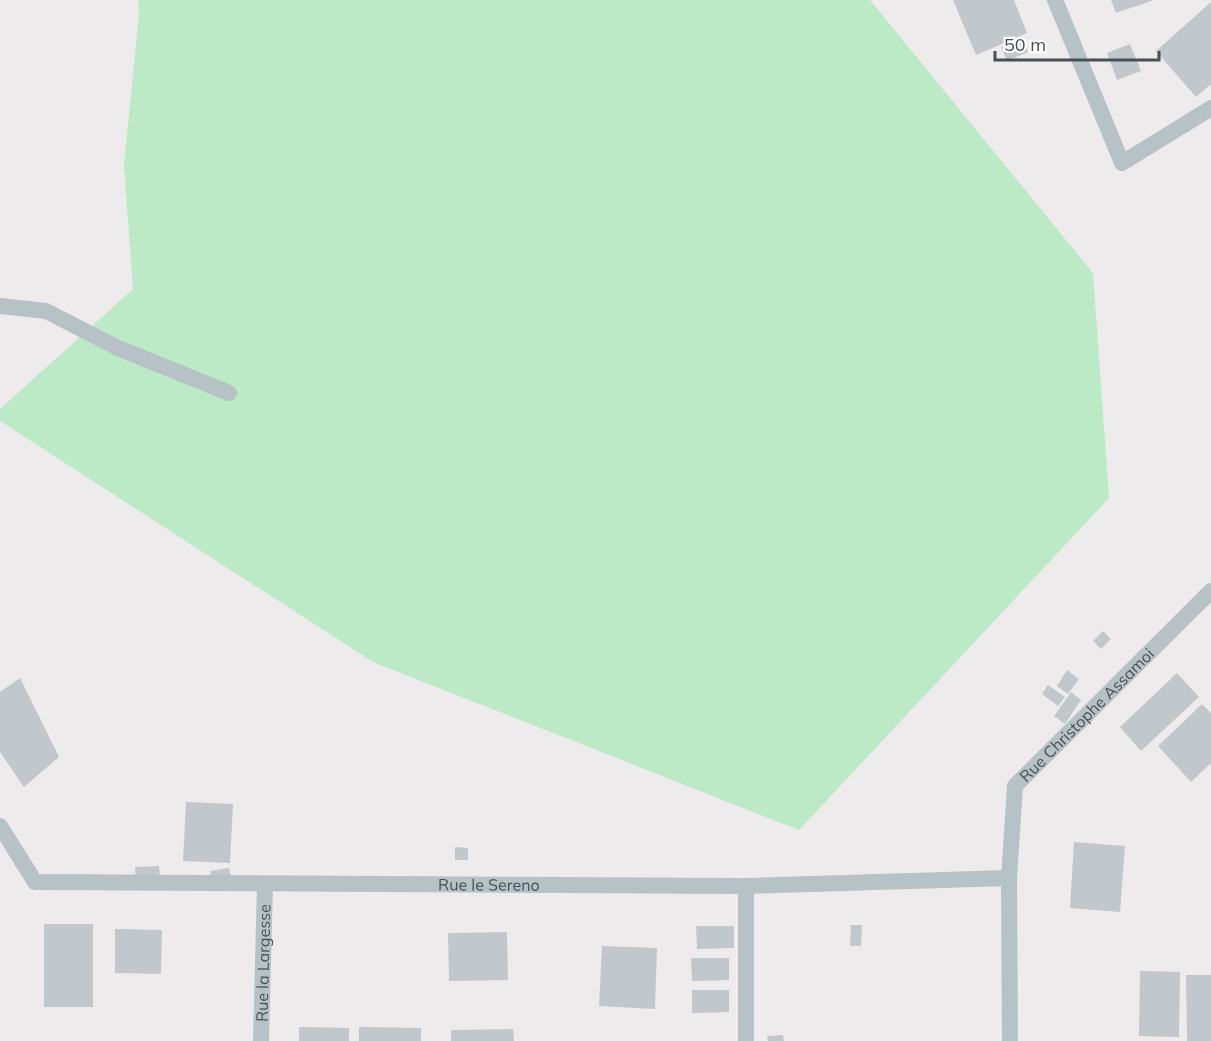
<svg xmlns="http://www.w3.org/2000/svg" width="1211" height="1041" font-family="Mulish,sans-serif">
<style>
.green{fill:#bce9c6}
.building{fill:#c2c7cb}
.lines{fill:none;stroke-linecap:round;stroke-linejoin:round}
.street{stroke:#b7c2c7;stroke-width:16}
.labels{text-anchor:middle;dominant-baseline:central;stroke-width:4.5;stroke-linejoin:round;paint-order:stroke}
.street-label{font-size:16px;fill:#455157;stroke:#fff}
</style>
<rect width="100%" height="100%" fill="#eeebec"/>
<polygon class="green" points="138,0 870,0 1093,273 1109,498 799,830 373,662 0,421 0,409 133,289 124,166 139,14"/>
<g class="building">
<polygon points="953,0 1014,0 1027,33 976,55"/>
<polygon points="1111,0 1154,0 1116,13"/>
<polygon points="1211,2 1211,84 1196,97 1156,51"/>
<polygon points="1023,38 1028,52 1007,61 1001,47"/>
<polygon points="1130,44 1141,71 1117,80 1107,53"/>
<polygon points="1103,631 1111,639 1101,649 1093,641"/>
<polygon points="1067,670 1079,679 1068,694 1057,686"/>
<polygon points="1177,673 1199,697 1141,751 1120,727"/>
<polygon points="20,678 59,757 24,787 0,752 0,692"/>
<polygon points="1048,685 1065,697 1058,706 1042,694"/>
<polygon points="1071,692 1081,700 1065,724 1054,716"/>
<polygon points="1202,704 1211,713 1211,763 1191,782 1158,746"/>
<polygon points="186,802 233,804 230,863 183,861"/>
<polygon points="1074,842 1125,846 1120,912 1070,908"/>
<polygon points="455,847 468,848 468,860 455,860"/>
<polygon points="159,866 160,879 136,880 135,867"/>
<polygon points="229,868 231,877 212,880 210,871"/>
<rect x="44" y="924" width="49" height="83"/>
<polygon points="851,925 862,925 861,946 850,946"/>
<polygon points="696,926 734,926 734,948 697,949"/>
<polygon points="115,929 162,930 161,974 115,973"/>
<polygon points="507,932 508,980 449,981 448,933"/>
<polygon points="602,946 657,948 655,1009 599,1006"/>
<polygon points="691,958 729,958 729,980 692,981"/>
<polygon points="1140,971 1180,972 1179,1037 1139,1036"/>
<polygon points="1186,975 1211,975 1211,1041 1187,1041"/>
<polygon points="692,990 729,990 729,1012 692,1013"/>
<polygon points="299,1027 349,1028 349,1041 299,1041"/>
<polygon points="359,1027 421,1028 421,1041 359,1041"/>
<polygon points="513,1029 514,1041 451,1041 451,1030"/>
<polygon points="783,1035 784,1041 768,1041 767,1036"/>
</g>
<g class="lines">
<g class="street">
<polyline points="1055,0 1122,163 1211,108"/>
<polyline points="0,306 46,311 118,348 229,393"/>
<path id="s1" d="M0,826l35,56 711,4 263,-8"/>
<path id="s2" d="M261,1041l4,-157"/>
<polyline points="746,1041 746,886"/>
<path id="s3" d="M1010,1041l-1,-163 6,-92 196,-195"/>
</g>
</g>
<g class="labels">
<g class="street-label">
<text stroke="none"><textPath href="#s3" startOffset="356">Rue Christophe Assamoi</textPath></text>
<text stroke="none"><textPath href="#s1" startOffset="520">Rue le Sereno</textPath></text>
<text stroke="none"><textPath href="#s2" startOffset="78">Rue la Largesse</textPath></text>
</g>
</g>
<path d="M995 51v9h164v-9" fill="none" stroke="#455157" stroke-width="3"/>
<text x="1004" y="51" font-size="18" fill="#455157" stroke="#ffffff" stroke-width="4.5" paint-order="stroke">50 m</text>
</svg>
